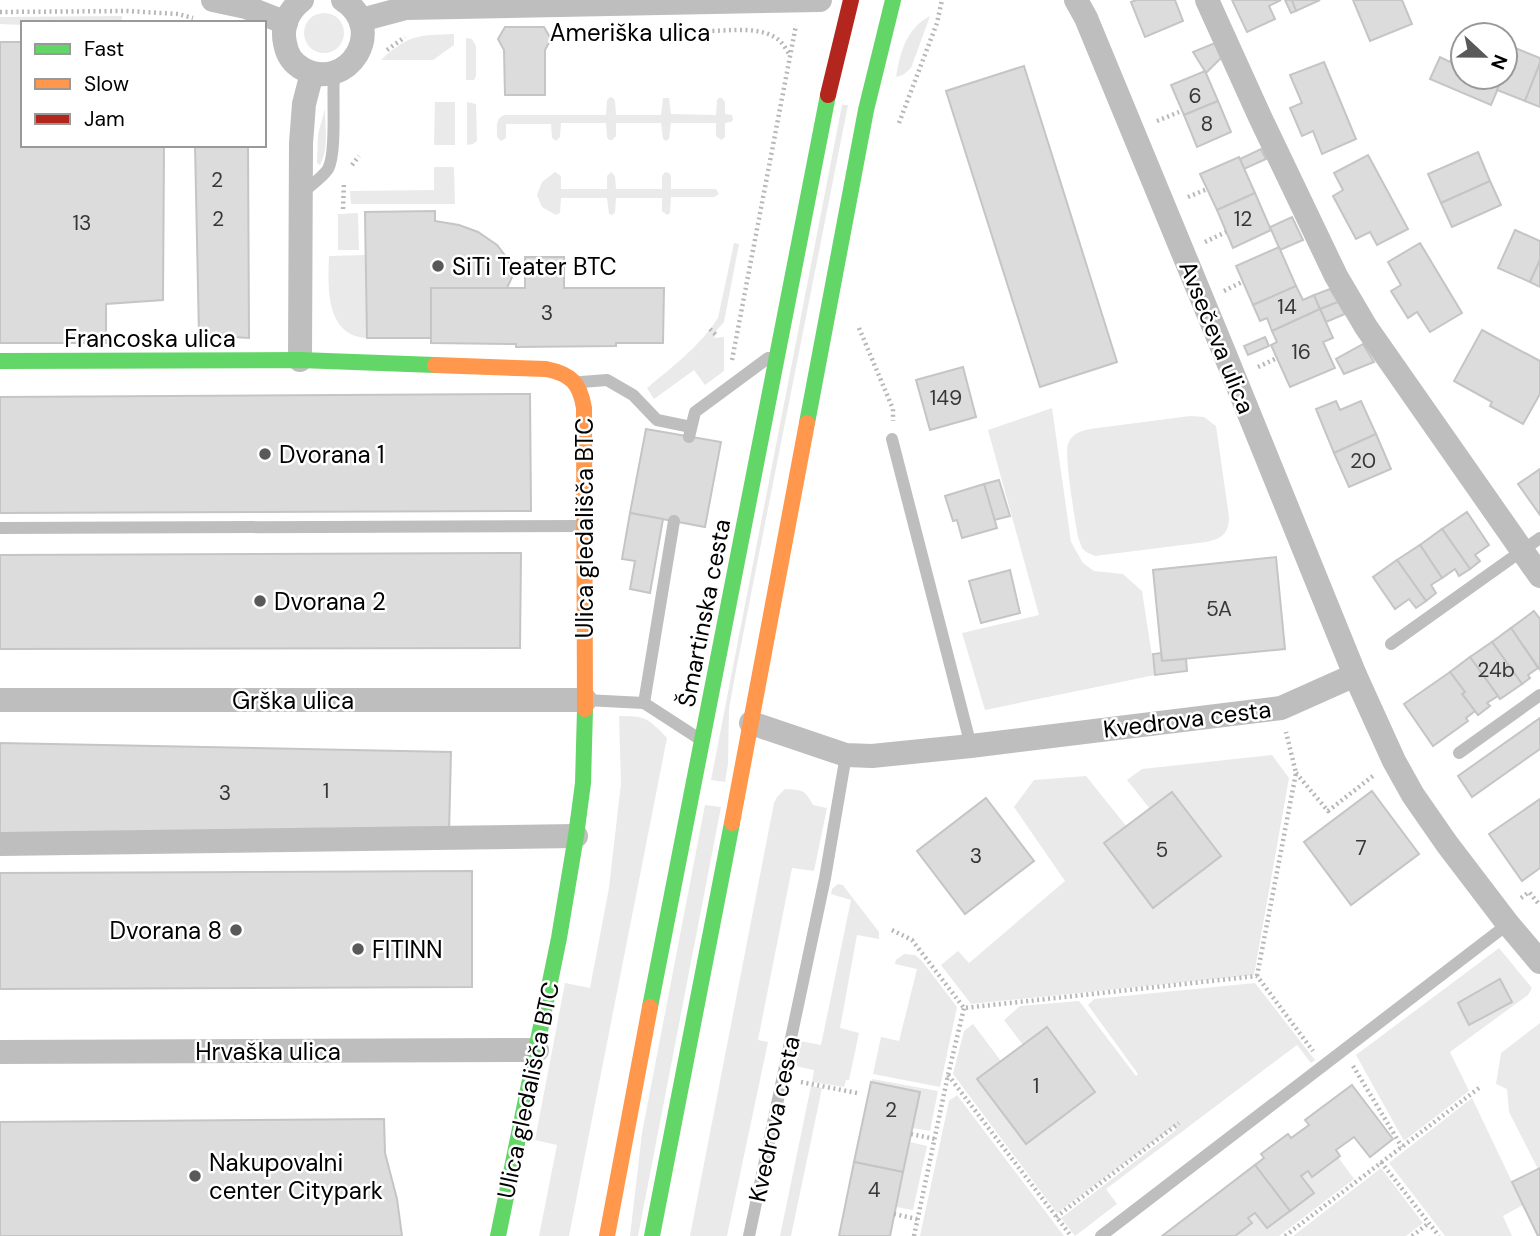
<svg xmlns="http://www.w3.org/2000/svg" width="1540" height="1236" font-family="'DM Sans',sans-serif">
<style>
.green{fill:#eaeaea}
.building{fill:#dcdcdc;stroke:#c5c5c5;stroke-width:2}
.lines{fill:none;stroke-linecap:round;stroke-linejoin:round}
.path{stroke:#b8b8b8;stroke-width:4.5;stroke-dasharray:2 3.5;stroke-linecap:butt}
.lane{stroke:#bebebe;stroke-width:12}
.street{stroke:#bebebe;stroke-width:24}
.fast{stroke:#63d668;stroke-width:16}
.slow{stroke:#ff974d;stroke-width:16}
.jam{stroke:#b3261e;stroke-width:16}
.poi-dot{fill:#595959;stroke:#fff;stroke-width:2.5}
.labels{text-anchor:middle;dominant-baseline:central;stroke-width:5;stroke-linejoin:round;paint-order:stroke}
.number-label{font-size:21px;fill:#373737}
.street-label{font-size:24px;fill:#000;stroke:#fff}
.poi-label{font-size:24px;fill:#000;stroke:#fff;text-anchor:start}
</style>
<rect width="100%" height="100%" fill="#fff"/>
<g class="green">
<circle cx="324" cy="33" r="20"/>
<polygon points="122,16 122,23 23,23 23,25 0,24 0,17"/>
<path d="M930,16l-19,52 -8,7 -7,2c4,-25 10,-48 34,-61z"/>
<path d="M454,34v11l-21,15h-52c27,-25 37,-25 73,-26z"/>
<polygon points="466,38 472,39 476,46 476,76 474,80 466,80"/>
<path d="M610,97l3,1 2,3 1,14h45l2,-17h6l2,16 45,1 1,-15 2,-2h3l3,4v12l7,1 1,5 -2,2 -6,1v14l-4,3 -5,-4v-13h-45l-2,16 -3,2 -3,-2 -2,-16h-45v13l-4,4h-3l-2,-3 -1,-14h-45l-1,14 -4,4 -4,-3 -1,-14h-45v14l-5,3 -4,-4c0,-9 -2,-18 7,-22h102l1,-15z"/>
<polygon points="435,102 455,102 455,145 434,145"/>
<polygon points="467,102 476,104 477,141 473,144 467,145"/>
<polygon points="842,105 848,105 736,670 729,709 728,764 725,782 711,780"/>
<path d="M325,109c0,18 4,41 -5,56l-3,-2 1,-29z"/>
<polygon points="434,167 454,167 455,204 351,204 350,191 434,190"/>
<polygon points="555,172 561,176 561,189 607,189 607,176 611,172 615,176 616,189 662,189 662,176 665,172 669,173 671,176 671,189 716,189 719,194 714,197 671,197 670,213 667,215 662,211 662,198 616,198 615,212 612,215 609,214 607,198 561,198 560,213 556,215 542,207 537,195 542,182"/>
<polygon points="358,213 359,250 338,250 338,214"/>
<path d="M734,243l5,1 -15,78 -8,9 1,2 -3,5 10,-1v34l-19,14 -11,-15 -40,29 -7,-11c25,-21 53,-42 71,-70z"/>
<path d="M366,255l1,83c-42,-2 -39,-52 -38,-82z"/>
<polygon points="1052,408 1071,542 1083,563 1094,571 1123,574 1142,591 1155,675 985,710 962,633 1039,615 988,430"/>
<path d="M1190,416l14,1 12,9 13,91c0,17 -8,22 -23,25l-111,14 -9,-4 -4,-4 -4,-11c-3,-17 -14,-81 -10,-93 4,-11 13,-13 22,-15z"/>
<path d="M619,716c27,0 29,2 48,22l-98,498h-30l18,-91 -22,-5 30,-157 25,5 19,-100 12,-105z"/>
<polygon points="1272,755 1289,778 1254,975 971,1004 941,965 958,951 969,963 1065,881 1014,807 1034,780 1086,776 1127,827 1104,844 1153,908 1150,809 1127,780 1142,769"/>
<path d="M785,789c17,1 20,0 28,16l14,3 -13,63 -22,-3 -34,172 10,2 -41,194h-37l84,-433 3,-6z"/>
<polygon points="705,805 721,807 638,1236 630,1236 642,1133"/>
<polygon points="838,884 843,885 845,888 876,928 879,932 879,939 857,935 840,1028 859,1033 849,1080 846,1080 844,1087 812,1082 814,1070 795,1066 800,1041 821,1045 851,900 831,894 832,889"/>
<polygon points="1499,948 1532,988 1528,995 1450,1052 1469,1091 1404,1141 1356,1055"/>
<polygon points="904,954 915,955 922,961 957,1007 940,1087 873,1074 881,1037 899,1041 917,969 895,964 896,960"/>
<polygon points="1255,983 1315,1060 1311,1063 1297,1045 1106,1189 1117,1204 1075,1236 1061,1218 1176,1130 1174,1126 1057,1213 953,1074 964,1031 973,1024 1001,1061 977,1080 1026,1144 1095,1092 1047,1027 1023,1045 1004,1020 1020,1006 1079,1001 1136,1076 1138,1074 1088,1005 1094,999"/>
<polygon points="1540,1023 1540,1168 1538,1169 1509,1112 1507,1089 1496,1084 1501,1053"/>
<polygon points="872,1079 938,1091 930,1131 912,1128 919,1092 871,1082"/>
<polygon points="811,1086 822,1088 791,1236 780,1236"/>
<polygon points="957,1095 1064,1236 920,1236 949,1101"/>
<polygon points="1472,1098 1523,1205 1503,1216 1512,1236 1445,1236 1389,1163"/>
<polygon points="910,1142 927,1146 913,1210 896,1207"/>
<polygon points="1338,1157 1354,1179 1279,1236 1235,1236 1252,1224 1248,1218 1255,1213 1267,1228 1314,1193 1301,1176 1308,1171 1313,1177"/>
<polygon points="1381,1168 1423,1223 1406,1236 1293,1236"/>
</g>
<g class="building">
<polygon points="1136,0 1175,0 1183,21 1145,37 1131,2"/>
<polygon points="1232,0 1281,0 1269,6 1275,19 1247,32"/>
<polygon points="1285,0 1292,0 1296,11 1291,13"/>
<polygon points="1292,0 1320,0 1296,11"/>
<polygon points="1353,0 1402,0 1412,24 1370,41"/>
<polygon points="505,27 544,27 551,39 545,50 545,95 505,95 504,50 498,39"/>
<polygon points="0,42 23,42 23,145 164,145 163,300 106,304 106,343 0,343"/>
<polygon points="1459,42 1463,44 1463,77 1503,77 1491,105 1430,79 1440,57 1450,62"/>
<polygon points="1215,43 1221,58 1206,73 1193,52"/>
<polygon points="1510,46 1540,58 1540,63 1525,101 1497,90 1503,77 1505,77 1507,68 1505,67 1505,58"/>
<polygon points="1324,62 1356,139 1322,154 1313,131 1302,136 1290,108 1302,103 1290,75"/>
<polygon points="1540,63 1540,107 1525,101"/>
<polygon points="1024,66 1117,362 1040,387 946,91"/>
<polygon points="1205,71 1218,101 1184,115 1171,85"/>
<polygon points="1218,101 1231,132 1197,147 1184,115"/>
<polygon points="195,145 248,145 249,338 199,335"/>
<polygon points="1261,149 1266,159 1244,169 1240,159"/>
<polygon points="1478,152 1490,181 1441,203 1428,174"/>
<polygon points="1368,155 1408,229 1377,245 1370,232 1356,239 1333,196 1343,190 1334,173"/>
<polygon points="1239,157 1255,193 1217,210 1200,174"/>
<polygon points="1490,181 1501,205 1452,227 1441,203"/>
<polygon points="1255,193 1271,230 1233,248 1217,210"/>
<polygon points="435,211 435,221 459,225 478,232 497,245 507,258 513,275 507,288 431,288 431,338 367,338 365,212"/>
<polygon points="1292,217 1303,240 1280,250 1270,227"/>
<polygon points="1515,230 1540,241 1540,260 1530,282 1498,268"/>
<polygon points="1420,243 1462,313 1430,332 1417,312 1408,318 1391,291 1401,285 1388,262"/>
<polygon points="1279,247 1296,286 1253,305 1236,266"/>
<polygon points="525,257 564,257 564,288 664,288 663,343 616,343 616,346 516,347 516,344 431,343 431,288 525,288"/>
<polygon points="1540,260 1540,287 1530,282"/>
<polygon points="1296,286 1303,300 1314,295 1320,309 1272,331 1267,318 1260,321 1253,305"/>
<polygon points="1330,289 1338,302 1320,309 1314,295"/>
<polygon points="1338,302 1345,314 1326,322 1320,309"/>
<polygon points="1320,309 1333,338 1323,342 1335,368 1290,387 1271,345 1277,342 1272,331"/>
<polygon points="1482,330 1540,361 1540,394 1523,424 1490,406 1492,402 1454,381"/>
<polygon points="1265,337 1269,346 1248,355 1244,346"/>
<polygon points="1363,344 1374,362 1344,374 1336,359"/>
<polygon points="963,367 976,417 930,430 916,380"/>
<polygon points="530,394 531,511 0,513 0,397"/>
<polygon points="1336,401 1340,410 1361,401 1376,434 1334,453 1316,409"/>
<polygon points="646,429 721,442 705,527 630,513"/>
<polygon points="1376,434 1391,469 1349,487 1334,453"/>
<polygon points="1540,469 1540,515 1518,484"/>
<polygon points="999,480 1010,516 994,520 984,484"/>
<polygon points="984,484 997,528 962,538 957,520 953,521 945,496"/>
<polygon points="1467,512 1489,545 1475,555 1480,561 1470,569 1442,529"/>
<polygon points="630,513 663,519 650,593 630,589 635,561 622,559"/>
<polygon points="1442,529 1470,569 1459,576 1455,569 1442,578 1420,545"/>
<polygon points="1420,545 1442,578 1431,585 1436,593 1426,601 1397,560"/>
<polygon points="521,553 520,648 0,649 0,555"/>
<polygon points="1276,557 1285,649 1162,661 1153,570"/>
<polygon points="1397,560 1426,601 1416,608 1409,599 1395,609 1373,577"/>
<polygon points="1010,570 1020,613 981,623 969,581"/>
<polygon points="1534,611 1540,619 1540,670 1511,628"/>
<polygon points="1511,628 1538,668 1528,675 1530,678 1522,684 1492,642"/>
<polygon points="1492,642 1522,684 1500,699 1470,657"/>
<polygon points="1161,653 1162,661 1186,659 1187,671 1155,675 1153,654"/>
<polygon points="1470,657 1498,696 1487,703 1490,706 1478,715 1462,694 1465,692 1450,672"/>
<polygon points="1450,672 1465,692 1462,694 1475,711 1466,718 1468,721 1433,746 1404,704"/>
<polygon points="1540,718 1540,749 1472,797 1458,776"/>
<polygon points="0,743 451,752 449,834 0,840"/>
<polygon points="1372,791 1419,854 1351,905 1304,842"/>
<polygon points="1172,792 1221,856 1153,908 1104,843"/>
<polygon points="986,798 1034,861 965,914 917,851"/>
<polygon points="1540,799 1540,868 1522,881 1489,834"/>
<polygon points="472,871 472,987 0,989 0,873"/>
<polygon points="1500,979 1512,1002 1469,1025 1458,1003"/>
<polygon points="1047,1027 1095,1092 1026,1144 977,1079"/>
<polygon points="871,1082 920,1092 903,1172 854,1162"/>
<polygon points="1352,1085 1393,1139 1370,1157 1354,1137 1336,1150 1340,1156 1312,1177 1308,1171 1301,1176 1314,1193 1290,1211 1255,1165 1264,1158 1261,1154 1288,1134 1291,1138 1309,1125 1305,1120"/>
<polygon points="384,1119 385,1153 397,1199 402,1236 0,1236 0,1122"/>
<polygon points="854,1162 903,1172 890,1236 839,1236"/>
<polygon points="1255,1165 1290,1211 1267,1228 1255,1213 1248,1218 1252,1223 1235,1236 1162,1236"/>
<polygon points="1540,1168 1540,1236 1538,1236 1512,1182"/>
</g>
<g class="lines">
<g class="path">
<polyline points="0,12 127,11 178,14 193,18"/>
<path d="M707,31c22,0 55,-6 73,10 4,4 7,10 10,14"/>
<polyline points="387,50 405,37"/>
<polyline points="1157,121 1179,112"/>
<polyline points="899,123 937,23 942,0"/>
<polyline points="352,165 359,156"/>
<polyline points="1188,197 1207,189"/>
<polyline points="343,209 344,182"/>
<polyline points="1205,242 1226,232"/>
<polyline points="1224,291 1242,282"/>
<polyline points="859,328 893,409 893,421"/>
<polyline points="710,329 716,335"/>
<polyline points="732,360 796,25"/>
<polyline points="1258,367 1277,358"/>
<polyline points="1296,773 1328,811 1373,776"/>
<polyline points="1521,898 1529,892 1538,903"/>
<polyline points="892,930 912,940 964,1008 1257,976 1313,1051"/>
<polyline points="1257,976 1296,773 1286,732"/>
<polyline points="1353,1066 1402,1147"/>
<polyline points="948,1075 1071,1236"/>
<polyline points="801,1082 857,1093"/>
<polyline points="911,1134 935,1139"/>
<polyline points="1381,1162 1439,1236"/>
<polyline points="894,1214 917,1219"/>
<polyline points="1056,1217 1179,1123"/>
<polyline points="914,1236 948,1075 964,1008"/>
<polyline points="1285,1236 1479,1088"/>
<polyline points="1412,1236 1429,1223"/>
</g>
<g class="lane">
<path d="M303,192c8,-7 19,-14 25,-23 9,-16 4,-74 6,-96"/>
<polyline points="581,382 607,380 633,395 657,420 691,427"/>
<polyline points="689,437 695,412 768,358"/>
<polyline points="892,439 971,746"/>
<polyline points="674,521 644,703 698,738"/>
<polyline points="0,528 581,526"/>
<polyline points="1391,644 1540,538"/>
<polyline points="585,700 644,703"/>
<polyline points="1459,753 1540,695"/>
<polyline points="749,1236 825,878 846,755"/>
<polyline points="1101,1236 1508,924"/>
</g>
<g class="street">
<polyline points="213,0 246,7 286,23"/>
<path d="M302,0c-13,10 -21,26 -17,43 2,12 7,20 18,26 45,24 85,-40 40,-69"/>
<polyline points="1076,0 1086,18 1224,352 1355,675 1394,761 1413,795 1447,844 1508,924 1540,962"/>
<polyline points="1207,0 1260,117 1336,276 1366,327 1540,576"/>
<polyline points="361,20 406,8 820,0"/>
<polyline points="300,360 301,143 304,104 312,73"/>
<polyline points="0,700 585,700"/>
<polyline points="751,723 846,755 872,756 971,746 1281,708 1355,675"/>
<polyline points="0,844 576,836"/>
<polyline points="0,1052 537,1050"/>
</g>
<g class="fast">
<polyline points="0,361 300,360 435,365"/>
<polyline points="807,423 866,110 893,0"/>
<polyline points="650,1007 828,95"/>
<polyline points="498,1236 559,938 576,836 583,783 585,709"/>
<polyline points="652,1236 732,823"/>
</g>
<g class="slow">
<path d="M435,365l111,4c25,5 34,14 38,39l1,301"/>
<polyline points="732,823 807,423"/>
<polyline points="607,1236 650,1007"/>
</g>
<polyline class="jam" points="828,95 851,0"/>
</g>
<g class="poi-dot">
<circle cx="438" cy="266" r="7"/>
<circle cx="265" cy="454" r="7"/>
<circle cx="260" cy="601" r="7"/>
<circle cx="236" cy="930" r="7"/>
<circle cx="358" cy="949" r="7"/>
<circle cx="195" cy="1176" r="7"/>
</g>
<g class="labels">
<g class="number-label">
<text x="1195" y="96">6</text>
<text x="1207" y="124">8</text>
<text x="217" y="180">2</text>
<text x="218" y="219">2</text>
<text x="1243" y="219">12</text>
<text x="82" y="223">13</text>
<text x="1287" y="307">14</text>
<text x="547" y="313">3</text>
<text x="1301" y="352">16</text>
<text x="946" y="398">149</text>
<text x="1363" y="461">20</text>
<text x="1219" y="609">5A</text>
<text x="1496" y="670">24b</text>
<text x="326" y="791">1</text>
<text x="225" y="793">3</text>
<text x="1361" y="848">7</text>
<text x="1162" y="850">5</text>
<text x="976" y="856">3</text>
<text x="1036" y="1086">1</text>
<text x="891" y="1110">2</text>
<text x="874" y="1190">4</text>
</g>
<g class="street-label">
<text x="630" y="32">Ameriška ulica</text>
<text transform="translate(1217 337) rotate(68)">Avsečeva ulica</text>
<text x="150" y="338">Francoska ulica</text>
<text transform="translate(584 528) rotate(-90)">Ulica gledališča BTC</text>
<text transform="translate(704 613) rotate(-79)">Šmartinska cesta</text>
<text x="293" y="700">Grška ulica</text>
<text transform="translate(1187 719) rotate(-7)">Kvedrova cesta</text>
<text x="268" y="1051">Hrvaška ulica</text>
<text transform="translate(528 1090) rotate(-78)">Ulica gledališča BTC</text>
<text transform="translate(774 1119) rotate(-78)">Kvedrova cesta</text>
</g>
<g class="poi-label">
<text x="452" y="266">SiTi Teater BTC</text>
<text x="279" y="454">Dvorana 1</text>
<text x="274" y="601">Dvorana 2</text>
<text x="222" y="930" text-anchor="end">Dvorana 8</text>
<text x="372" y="949">FITINN</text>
<text x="209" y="1162">Nakupovalni<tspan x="209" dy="28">center Citypark</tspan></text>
</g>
</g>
<rect x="21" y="21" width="245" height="126" fill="#ffffff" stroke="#999999" stroke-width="2"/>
<rect x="35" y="44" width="35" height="10" fill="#63d668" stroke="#999999" stroke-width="2"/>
<text x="84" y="56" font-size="21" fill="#000000">Fast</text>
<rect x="35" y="79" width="35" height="10" fill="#ff974d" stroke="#999999" stroke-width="2"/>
<text x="84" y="91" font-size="21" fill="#000000">Slow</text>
<rect x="35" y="114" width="35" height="10" fill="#b3261e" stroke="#999999" stroke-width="2"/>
<text x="84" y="126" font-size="21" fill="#000000">Jam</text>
<g transform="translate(1484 56) rotate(112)"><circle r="33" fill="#ffffff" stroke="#999999" stroke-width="2"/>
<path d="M0-5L12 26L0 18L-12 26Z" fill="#595959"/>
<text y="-10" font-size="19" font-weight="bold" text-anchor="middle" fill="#000000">N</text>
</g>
</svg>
